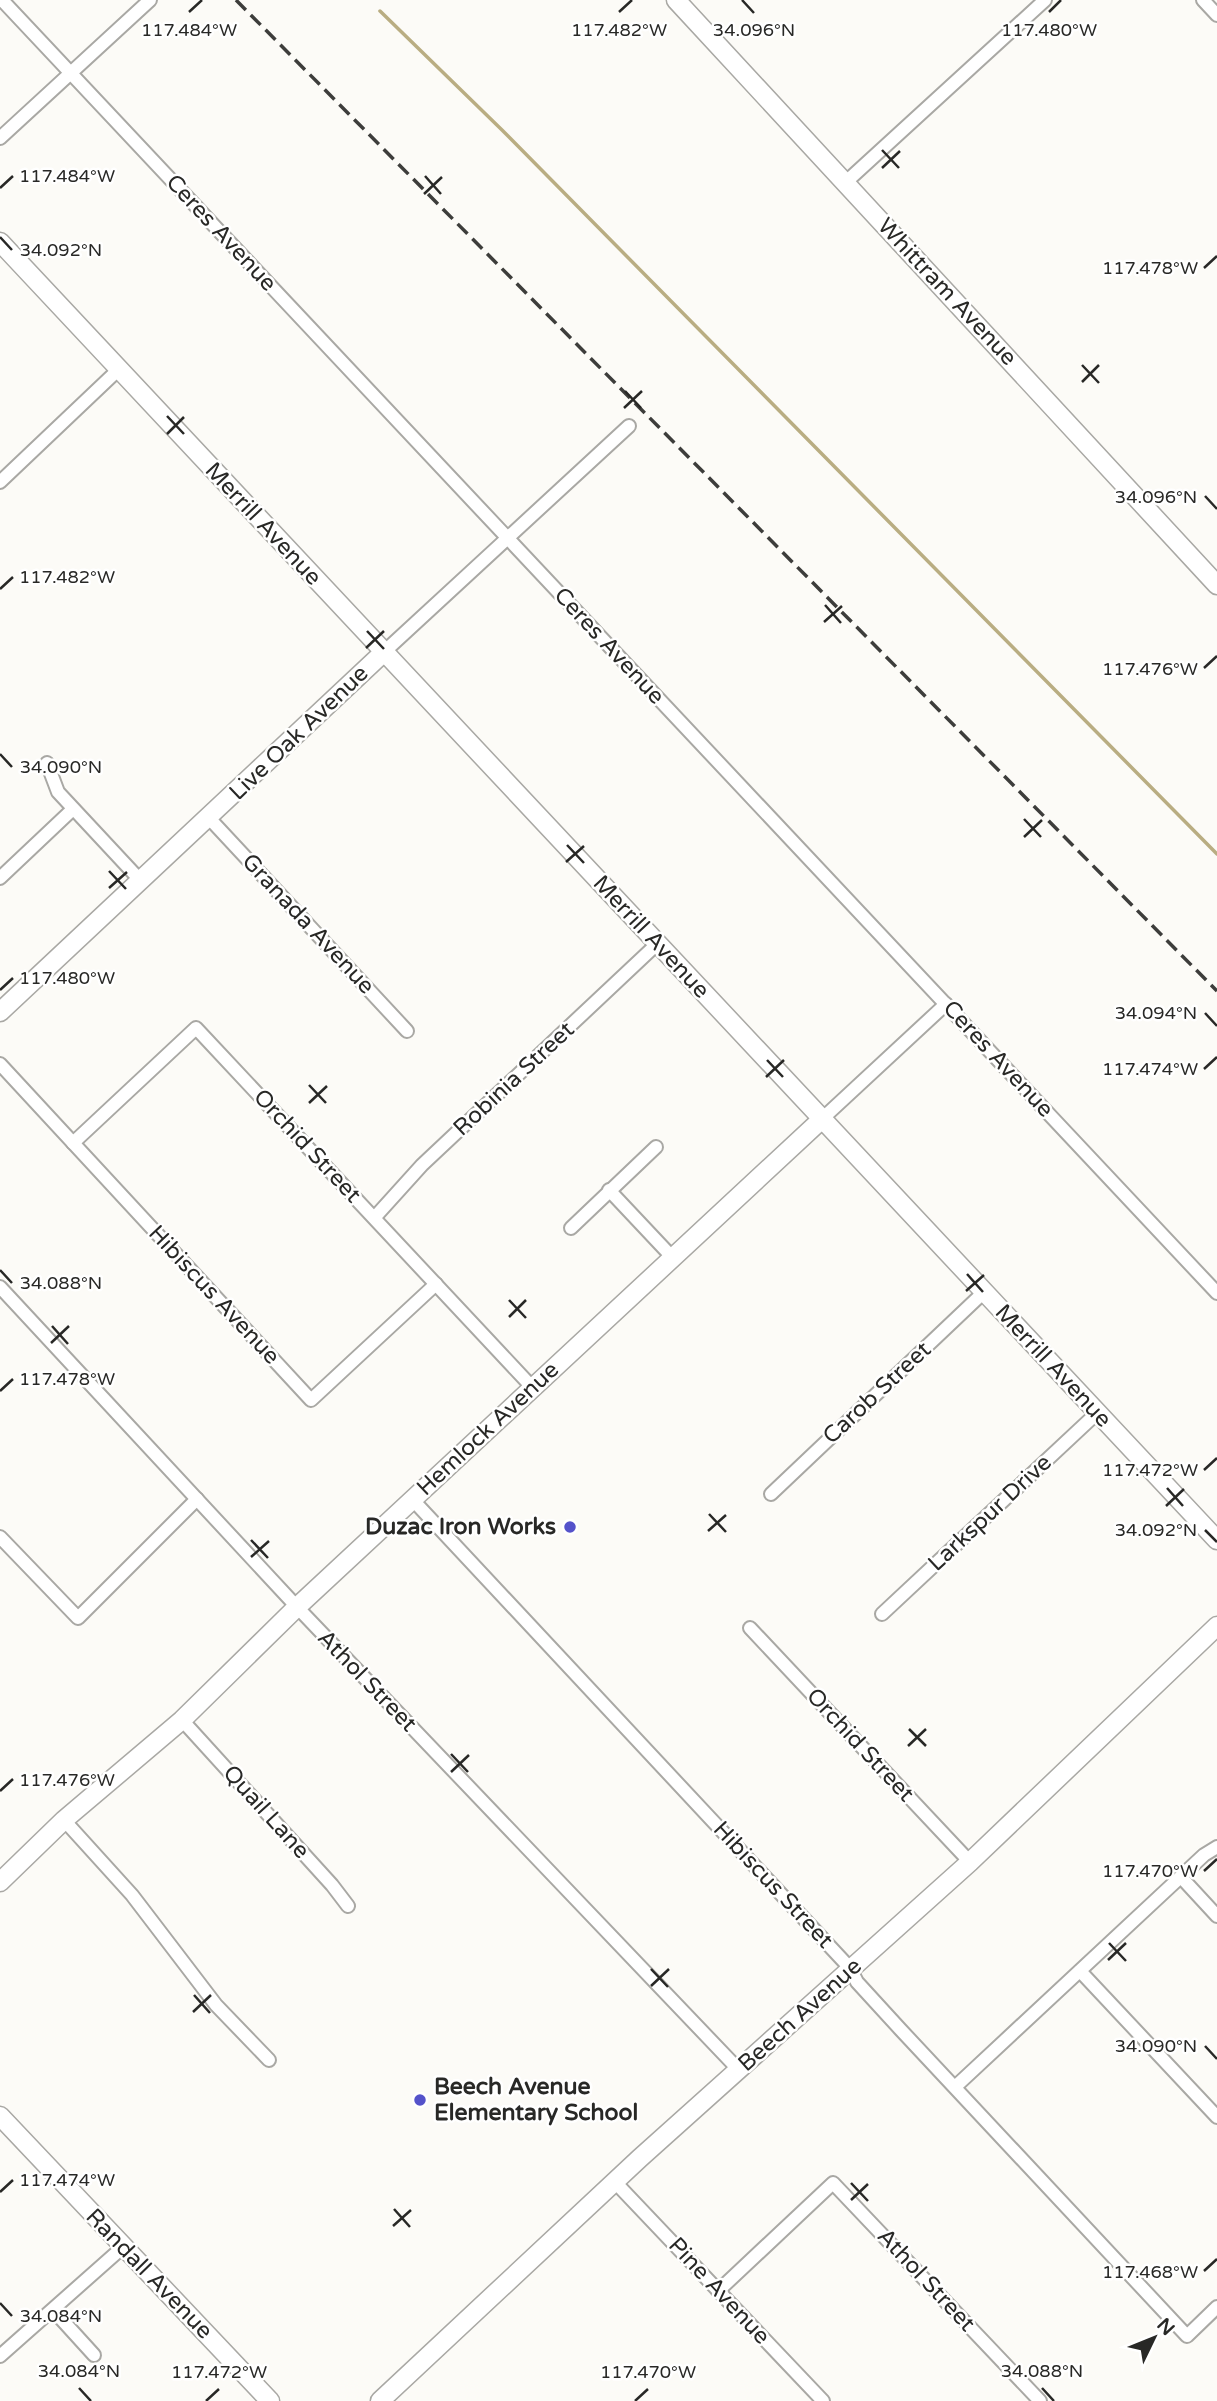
<svg xmlns="http://www.w3.org/2000/svg" width="1217" height="2401" font-family="'Varela Round',sans-serif">
<style>
.lines{fill:none;stroke-linecap:round;stroke-linejoin:round}
.stream{stroke:#b9ad82;stroke-width:3.5}
.street-casing{stroke:#a9a8a4;stroke-width:16}
.secondary-casing{stroke:#a9a8a4;stroke-width:21}
.street{stroke:#fff;stroke-width:12}
.secondary{stroke:#fff;stroke-width:18}
.rail{stroke:#3d3d3b;stroke-width:3.5;stroke-dasharray:14 7;stroke-linecap:butt}
.ticks{fill:none;stroke:#282826;stroke-width:2.5}
.poi-dot{fill:#5452ca;stroke:#fff;stroke-width:2.5}
.labels{text-anchor:middle;dominant-baseline:central;stroke-width:5;stroke-linejoin:round;paint-order:stroke}
.street-label{font-size:23px;fill:#282826;stroke:#fff}
.poi-label{font-size:23px;font-weight:bold;fill:#282826;stroke:#fff;text-anchor:end}
.ticks-label{font-size:18px;text-anchor:middle;fill:#282826;stroke:#fff;stroke-width:5;stroke-linejoin:round;paint-order:stroke}
</style>
<rect width="100%" height="100%" fill="#fcfbf7"/>
<g class="lines">
<polyline class="stream" points="380,11 502,130 1217,854"/>
<defs>
<g id="street">
<polyline points="2,0 1217,1293"/>
<polyline points="1203,0 1217,15"/>
<polyline points="0,138 150,0"/>
<polyline points="846,182 1045,0"/>
<polyline points="0,482 118,370"/>
<polyline points="384,652 629,426"/>
<polyline points="47,763 58,792 140,880"/>
<polyline points="209,818 407,1031"/>
<polyline points="0,878 73,809"/>
<polyline points="0,1064 311,1400 436,1284"/>
<polyline points="822,1119 946,1004"/>
<polyline points="73,1143 196,1028 532,1387"/>
<polyline points="609,1190 673,1258"/>
<polyline points="375,1217 422,1165 657,944"/>
<polyline points="571,1228 656,1147"/>
<polyline points="0,1287 297,1607 739,2070"/>
<polyline points="771,1494 984,1292"/>
<polyline points="412,1499 850,1968 857,1982 900,2029 1187,2336 1217,2307"/>
<polyline points="0,1537 78,1618 197,1499"/>
<polyline points="882,1614 1097,1413"/>
<polyline points="750,1628 970,1862"/>
<polyline points="182,1720 332,1885 348,1906"/>
<polyline points="64,1820 132,1895 216,2005 269,2060"/>
<polyline points="1181,1877 1217,1916"/>
<polyline points="1080,1971 1217,2117"/>
<polyline points="955,2087 1204,1855 1217,1847"/>
<polyline points="615,2182 823,2401"/>
<polyline points="718,2291 833,2183 1040,2401"/>
<polyline points="54,2311 94,2355"/>
<polyline points="0,2356 123,2247"/>
</g>
<g id="secondary">
<polyline points="676,0 1217,585"/>
<polyline points="0,242 1217,1540"/>
<polyline points="0,1012 384,652"/>
<polyline points="0,1882 64,1820 182,1720 297,1607 822,1119"/>
<polyline points="0,2116 270,2401"/>
<polyline points="380,2401 640,2158 970,1862 1217,1626"/>
</g>
</defs>
<use href="#street" class="street-casing"/>
<use href="#secondary" class="secondary-casing"/>
<use href="#street" class="street"/>
<use href="#secondary" class="secondary"/>
<polyline class="rail" points="236,0 1217,991"/>
</g>
<path class="ticks" d="M742,0l12,13M189,12l13,-12M619,12l13,-12M1049,12l12,-12M882,150l17,18M882,168l18,-17M425,176l16,18M0,188l13,-12M424,194l18,-17M0,237l12,13M1204,268l13,-12M1082,365l17,18M1082,382l17,-17M625,391l16,17M624,408l18,-17M167,416l17,18M167,434l17,-17M1205,496l12,13M0,589l13,-12M825,605l16,18M824,622l18,-16M367,631l17,18M366,648l18,-17M1204,668l13,-12M0,754l12,13M1024,819l17,18M1024,837l18,-17M567,845l17,18M566,862l18,-16M109,871l17,18M109,888l18,-16M0,990l13,-12M1205,1013l12,13M767,1060l16,17M1204,1069l13,-12M766,1077l18,-17M309,1085l17,18M309,1103l18,-17M0,1270l12,13M967,1274l16,18M966,1291l18,-16M509,1300l17,18M509,1317l17,-17M52,1326l16,18M51,1343l18,-17M0,1391l13,-12M1204,1470l13,-12M1167,1488l16,18M1166,1506l18,-17M709,1514l17,18M1205,1530l12,12M708,1531l18,-16M251,1540l17,18M251,1557l18,-16M909,1729l17,17M908,1746l18,-17M451,1754l17,18M451,1772l18,-17M0,1791l13,-12M1204,1871l13,-12M1109,1943l17,18M1108,1960l18,-17M651,1969l17,18M651,1986l18,-17M194,1995l16,18M193,2012l18,-17M1205,2046l12,13M851,2183l17,18M0,2192l13,-12M851,2200l17,-16M394,2209l16,18M393,2226l18,-16M1204,2271l13,-12M0,2303l12,13M79,2388l12,13M1042,2388l12,13M206,2401l13,-12M635,2401l13,-12"/>
<g class="poi-dot">
<circle cx="570" cy="1527" r="7"/>
<circle cx="420" cy="2100" r="7"/>
</g>
<g class="labels">
<g class="street-label">
<text transform="translate(221 233) rotate(47)">Ceres Avenue</text>
<text transform="translate(947 292) rotate(47)">Whittram Avenue</text>
<text transform="translate(263 524) rotate(47)">Merrill Avenue</text>
<text transform="translate(609 646) rotate(47)">Ceres Avenue</text>
<text transform="translate(299 733) rotate(-44)">Live Oak Avenue</text>
<text transform="translate(308 924) rotate(47)">Granada Avenue</text>
<text transform="translate(651 937) rotate(47)">Merrill Avenue</text>
<text transform="translate(998 1059) rotate(47)">Ceres Avenue</text>
<text transform="translate(514 1079) rotate(-43)">Robinia Street</text>
<text transform="translate(307 1146) rotate(47)">Orchid Street</text>
<text transform="translate(214 1295) rotate(47)">Hibiscus Avenue</text>
<text transform="translate(1053 1366) rotate(47)">Merrill Avenue</text>
<text transform="translate(877 1393) rotate(-43)">Carob Street</text>
<text transform="translate(488 1429) rotate(-43)">Hemlock Avenue</text>
<text transform="translate(990 1513) rotate(-43)">Larkspur Drive</text>
<text transform="translate(367 1681) rotate(46)">Athol Street</text>
<text transform="translate(860 1745) rotate(47)">Orchid Street</text>
<text transform="translate(266 1812) rotate(48)">Quail Lane</text>
<text transform="translate(773 1885) rotate(47)">Hibiscus Street</text>
<text transform="translate(800 2015) rotate(-42)">Beech Avenue</text>
<text transform="translate(149 2274) rotate(46)">Randall Avenue</text>
<text transform="translate(926 2280) rotate(47)">Athol Street</text>
<text transform="translate(719 2291) rotate(47)">Pine Avenue</text>
</g>
<g class="poi-label">
<text x="556" y="1527">Duzac Iron Works</text>
<text x="434" y="2087" text-anchor="start">Beech Avenue<tspan x="434" dy="26">Elementary School</tspan></text>
</g>
</g>
<g class="ticks-label">
<text x="1049" y="36">117.480°W</text>
<text x="189" y="36">117.484°W</text>
<text x="619" y="36">117.482°W</text>
<text x="754" y="36">34.096°N</text>
<text x="67" y="182">117.484°W</text>
<text x="61" y="256">34.092°N</text>
<text x="1150" y="274">117.478°W</text>
<text x="1156" y="503">34.096°N</text>
<text x="67" y="583">117.482°W</text>
<text x="1150" y="675">117.476°W</text>
<text x="61" y="773">34.090°N</text>
<text x="67" y="984">117.480°W</text>
<text x="1156" y="1019">34.094°N</text>
<text x="1150" y="1075">117.474°W</text>
<text x="61" y="1289">34.088°N</text>
<text x="67" y="1385">117.478°W</text>
<text x="1150" y="1476">117.472°W</text>
<text x="1156" y="1536">34.092°N</text>
<text x="67" y="1786">117.476°W</text>
<text x="1150" y="1877">117.470°W</text>
<text x="1156" y="2052">34.090°N</text>
<text x="67" y="2186">117.474°W</text>
<text x="1150" y="2278">117.468°W</text>
<text x="61" y="2322">34.084°N</text>
<text x="79" y="2377">34.084°N</text>
<text x="1042" y="2377">34.088°N</text>
<text x="219" y="2378">117.472°W</text>
<text x="648" y="2378">117.470°W</text>
</g>
<g transform="translate(1154 2338) rotate(47)" stroke="#ffffff" stroke-width="5" paint-order="stroke">
<path d="M0-5L12 26L0 18L-12 26Z" fill="#282826"/>
<text y="-10" font-size="19" font-weight="bold" text-anchor="middle" fill="#282826">N</text>
</g>
</svg>
